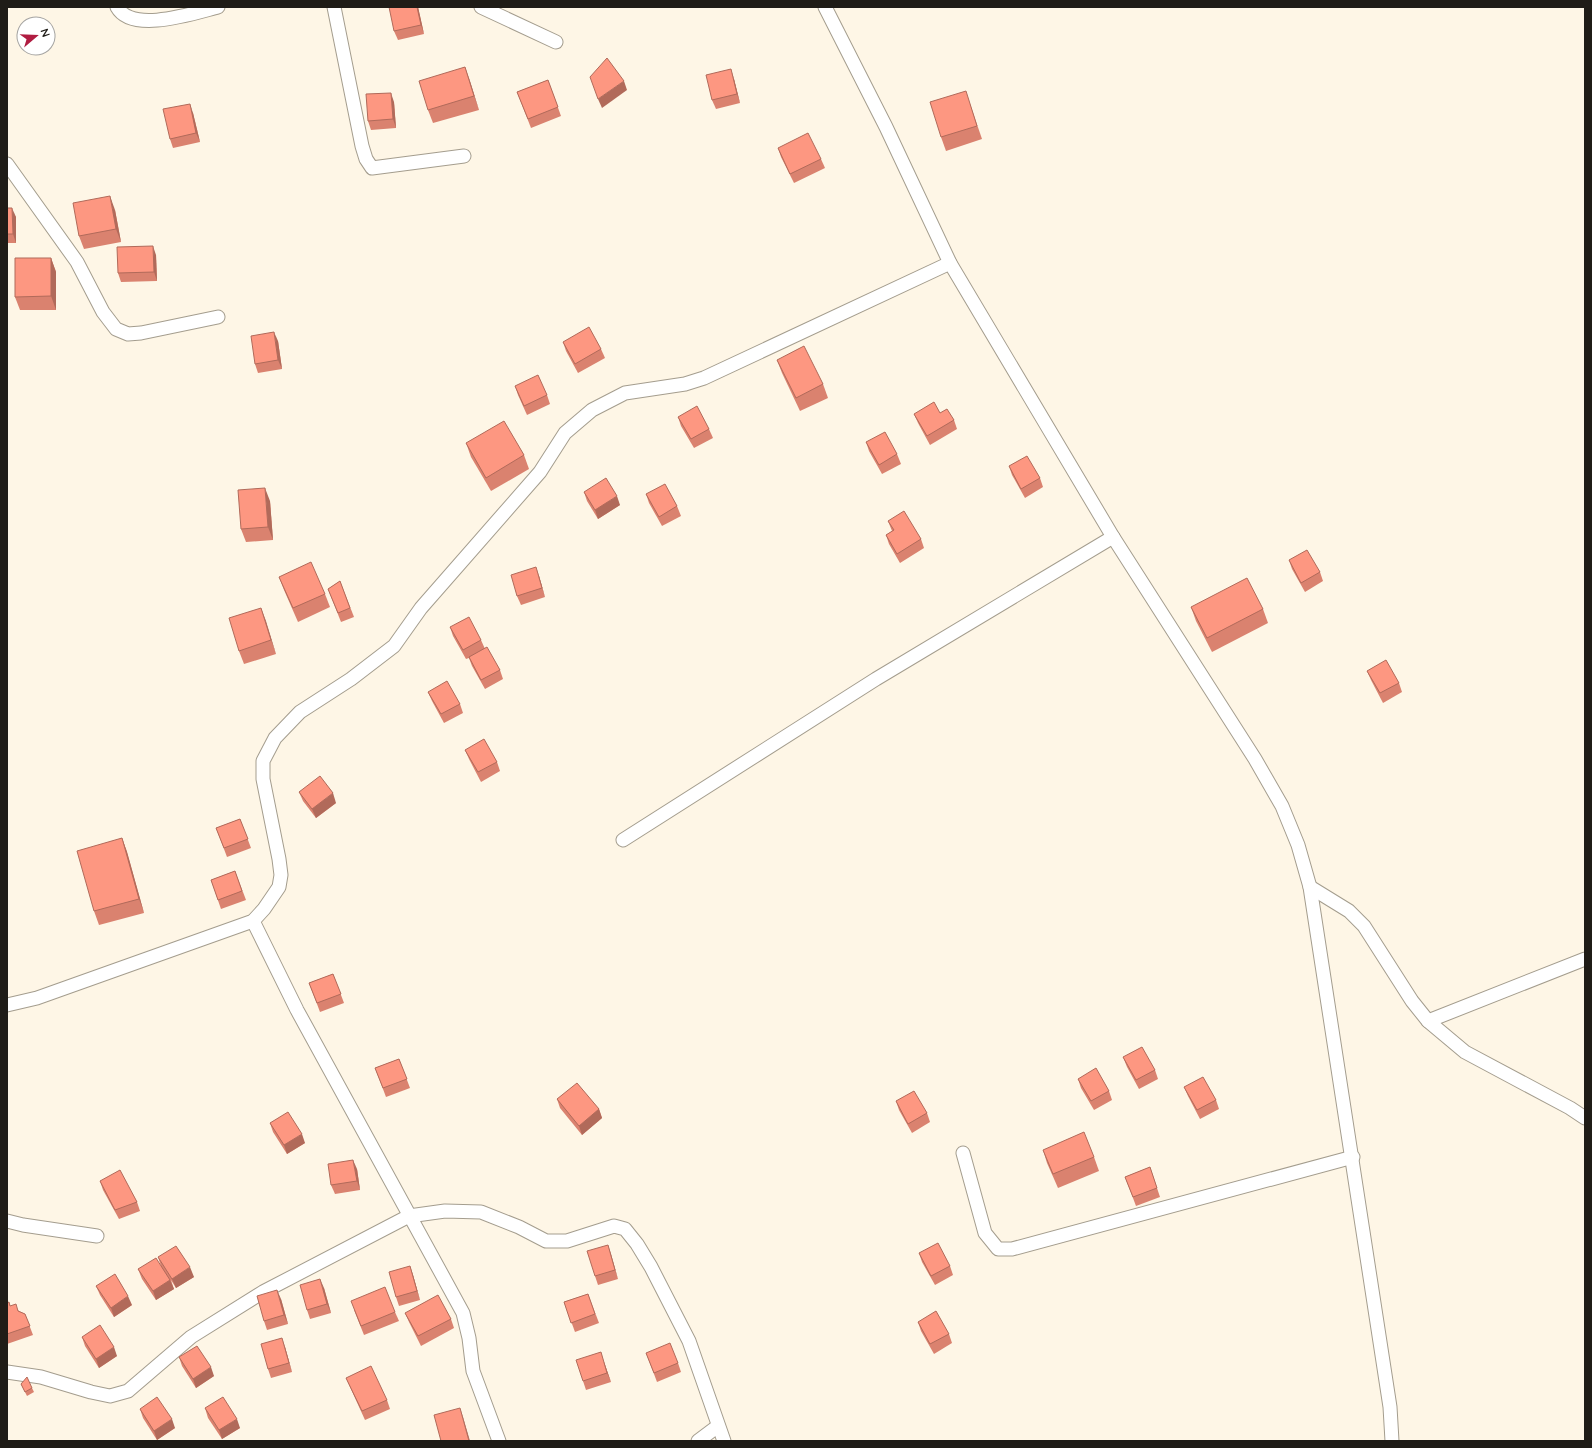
<svg xmlns="http://www.w3.org/2000/svg" width="1592" height="1448" font-family="Quicksand,sans-serif">
<style>
.lines{fill:none;stroke-linecap:round;stroke-linejoin:round}
.minor-casing{stroke:#a49d8e;stroke-width:15}
.minor{stroke:#fff;stroke-width:13}
.wall{fill:#da826f}
.shaded-wall{fill:#b16a5a}
.building{fill:#fd9781;stroke:#b16a5a}
</style>
<rect width="100%" height="100%" fill="#fef6e6"/>
<g class="lines">
<defs>
<g id="minor">
<path d="M117,7c15,27 77,6 101,0"/>
<polyline points="334,7 362,146 366,159 372,168 464,156"/>
<polyline points="481,7 556,42"/>
<polyline points="825,7 886,127 950,263 1113,537 1255,759 1282,806 1298,845 1310,887 1390,1407 1392,1441"/>
<polyline points="7,164 77,262 103,312 116,329 128,334 141,333 218,317"/>
<polyline points="623,840 876,679 1113,537"/>
<polyline points="1310,887 1349,911 1364,926 1412,1001 1428,1021 1585,959"/>
<polyline points="253,921 297,1010 463,1313 469,1338 473,1371 499,1441"/>
<polyline points="7,1005 37,998 253,921 264,909 279,887 281,875 279,859 263,779 263,761 275,738 300,712 351,679 394,646 421,608 540,472 565,433 592,410 625,393 685,384 704,378 950,263"/>
<polyline points="1428,1021 1465,1052 1570,1108 1585,1118"/>
<polyline points="963,1153 985,1233 998,1249 1012,1249 1353,1157"/>
<polyline points="7,1221 23,1225 97,1236"/>
<polyline points="7,1372 41,1377 91,1392 110,1396 128,1391 191,1337 263,1292 409,1216 445,1211 481,1212 519,1227 546,1241 567,1241 614,1226 625,1229 637,1244 651,1267 689,1341 724,1441"/>
<polyline points="698,1441 718,1426"/>
</g>
</defs>
<use href="#minor" class="minor-casing"/>
<use href="#minor" class="minor"/>
</g>
<g class="wall">
<polygon points="418,7 424,34 398,40 394,31"/>
<polygon points="465,67 479,110 433,123 428,110"/>
<polygon points="734,79 740,103 716,109 712,100"/>
<polygon points="548,80 561,116 531,128 517,92"/>
<polygon points="394,102 396,128 371,130 368,121"/>
<polygon points="970,104 982,139 946,151 941,137"/>
<polygon points="193,113 200,142 173,148 170,139"/>
<polygon points="778,148 821,159 825,168 794,183 781,157"/>
<polygon points="7,208 16,217 16,243 7,243"/>
<polygon points="115,210 121,242 84,249 79,236"/>
<polygon points="156,255 157,281 121,282 118,273"/>
<polygon points="51,258 56,272 56,310 20,310 15,297"/>
<polygon points="278,341 282,369 258,373 255,364"/>
<polygon points="563,342 601,349 605,358 578,373 566,351"/>
<polygon points="777,360 823,384 828,398 800,411 782,373"/>
<polygon points="515,386 547,395 550,404 527,415 518,395"/>
<polygon points="940,413 954,420 957,429 930,445 918,423 914,414"/>
<polygon points="678,417 709,429 713,438 694,448 681,426"/>
<polygon points="866,442 897,454 901,464 882,474 869,451"/>
<polygon points="466,443 524,455 529,469 491,491 471,457"/>
<polygon points="1009,466 1040,478 1043,487 1025,498 1012,475"/>
<polygon points="584,492 620,505 598,519 587,501"/>
<polygon points="646,494 677,506 681,516 662,526 649,503"/>
<polygon points="270,501 273,540 246,542 241,529"/>
<polygon points="888,521 921,539 924,548 900,563 889,544 886,535 892,531"/>
<polygon points="1289,560 1320,572 1323,581 1305,592 1292,569"/>
<polygon points="539,576 545,597 521,605 517,596"/>
<polygon points="279,577 325,594 330,607 298,622 284,590"/>
<polygon points="340,581 354,617 341,622 328,589"/>
<polygon points="1191,607 1263,609 1268,623 1212,652 1196,621"/>
<polygon points="261,608 276,654 244,664 239,651"/>
<polygon points="450,627 481,640 485,649 500,670 503,679 485,689 472,666 469,658 466,659 453,636"/>
<polygon points="1367,671 1399,683 1402,692 1383,703 1371,680"/>
<polygon points="428,692 460,704 463,713 444,723 432,701"/>
<polygon points="465,750 497,762 500,771 481,782 469,759"/>
<polygon points="299,792 336,803 316,818 303,801"/>
<polygon points="240,819 251,848 227,857 216,828"/>
<polygon points="122,838 127,852 144,913 99,925 94,911"/>
<polygon points="235,871 246,900 221,909 211,880"/>
<polygon points="333,974 344,1003 320,1012 309,983"/>
<polygon points="1123,1057 1155,1070 1158,1079 1139,1089 1127,1067"/>
<polygon points="399,1059 410,1088 386,1097 375,1068"/>
<polygon points="1078,1079 1109,1091 1112,1100 1094,1110 1081,1088"/>
<polygon points="1184,1087 1216,1100 1219,1109 1200,1119 1188,1096"/>
<polygon points="557,1099 599,1109 602,1118 582,1135 560,1108"/>
<polygon points="896,1101 927,1113 930,1122 912,1133 899,1110"/>
<polygon points="270,1123 305,1143 287,1154 273,1132"/>
<polygon points="1043,1150 1094,1157 1099,1171 1058,1188 1047,1163"/>
<polygon points="1150,1167 1160,1197 1136,1206 1125,1177"/>
<polygon points="357,1169 360,1190 335,1194 331,1185"/>
<polygon points="100,1181 137,1202 140,1211 119,1219 103,1190"/>
<polygon points="608,1245 618,1279 598,1285 595,1276"/>
<polygon points="919,1253 950,1266 953,1275 935,1285 922,1262"/>
<polygon points="158,1257 194,1277 176,1288 171,1280 174,1289 156,1300 142,1279 138,1269 161,1266"/>
<polygon points="410,1266 413,1275 420,1300 399,1306 396,1297"/>
<polygon points="96,1286 132,1305 114,1317 100,1295"/>
<polygon points="324,1288 331,1313 310,1319 307,1310"/>
<polygon points="588,1294 599,1323 575,1332 564,1302"/>
<polygon points="281,1299 288,1324 267,1330 264,1321"/>
<polygon points="7,1303 10,1306 19,1311 25,1314 33,1335 7,1344"/>
<polygon points="354,1310 395,1312 399,1321 364,1335"/>
<polygon points="405,1313 451,1319 454,1328 421,1346 409,1322"/>
<polygon points="918,1322 949,1334 952,1343 934,1354 921,1331"/>
<polygon points="82,1337 117,1356 99,1368 85,1346"/>
<polygon points="285,1347 292,1372 271,1378 268,1369"/>
<polygon points="646,1353 678,1363 681,1372 657,1382"/>
<polygon points="179,1357 214,1376 196,1388 182,1366"/>
<polygon points="604,1362 611,1382 586,1390 583,1381"/>
<polygon points="346,1378 387,1400 390,1409 365,1420 350,1387"/>
<polygon points="21,1384 32,1388 34,1392 27,1396"/>
<polygon points="205,1408 240,1428 222,1439 208,1418"/>
<polygon points="140,1409 175,1428 157,1440 143,1418"/>
</g>
<g class="shaded-wall">
<polygon points="417,7 418,7 424,34 421,25"/>
<polygon points="465,67 470,81 479,110 474,96"/>
<polygon points="731,69 734,79 740,103 737,94"/>
<polygon points="624,81 627,90 602,108 598,99"/>
<polygon points="391,93 394,102 396,128 393,119"/>
<polygon points="190,104 193,113 200,142 196,133"/>
<polygon points="110,196 115,210 121,242 116,229"/>
<polygon points="12,208 16,217 16,243 13,234"/>
<polygon points="153,246 156,255 157,281 154,272"/>
<polygon points="51,258 56,272 56,310 51,296"/>
<polygon points="274,332 278,341 282,369 278,360"/>
<polygon points="265,488 270,501 273,540 268,527"/>
<polygon points="617,496 620,505 598,519 595,510"/>
<polygon points="536,567 539,576 545,597 542,588"/>
<polygon points="261,608 266,621 276,654 271,640"/>
<polygon points="333,793 336,803 316,818 312,809"/>
<polygon points="122,838 127,852 144,913 139,899"/>
<polygon points="599,1109 602,1118 582,1135 579,1126"/>
<polygon points="302,1134 305,1143 287,1154 284,1145"/>
<polygon points="353,1160 357,1169 360,1190 357,1181"/>
<polygon points="608,1245 611,1254 618,1279 615,1270"/>
<polygon points="410,1266 413,1275 420,1300 417,1291"/>
<polygon points="190,1267 194,1277 176,1288 172,1279"/>
<polygon points="320,1279 324,1288 331,1313 327,1304"/>
<polygon points="170,1280 174,1289 156,1300 153,1291"/>
<polygon points="277,1290 281,1299 288,1324 284,1315"/>
<polygon points="128,1296 132,1305 114,1317 111,1308"/>
<polygon points="282,1338 285,1347 292,1372 289,1363"/>
<polygon points="114,1347 117,1356 99,1368 96,1359"/>
<polygon points="601,1352 604,1362 611,1382 607,1373"/>
<polygon points="211,1367 214,1376 196,1388 193,1379"/>
<polygon points="460,1408 463,1417 470,1441 469,1441"/>
<polygon points="172,1419 175,1428 157,1440 154,1431"/>
<polygon points="237,1419 240,1428 222,1439 219,1430"/>
</g>
<g class="building">
<polygon points="389,7 417,7 421,25 394,31"/>
<polygon points="607,58 624,81 598,99 590,77"/>
<polygon points="465,67 474,96 428,110 419,81"/>
<polygon points="731,69 737,94 712,100 706,75"/>
<polygon points="548,80 558,107 528,119 517,92"/>
<polygon points="966,91 977,126 941,137 930,102"/>
<polygon points="391,93 393,119 368,121 366,94"/>
<polygon points="190,104 196,133 170,139 163,109"/>
<polygon points="808,133 821,159 790,174 778,148"/>
<polygon points="110,196 116,229 79,236 73,203"/>
<polygon points="7,208 12,208 13,234 7,234"/>
<polygon points="153,246 154,272 118,273 117,247"/>
<polygon points="15,258 51,258 51,296 15,297"/>
<polygon points="589,327 601,349 575,364 563,342"/>
<polygon points="274,332 278,360 255,364 251,336"/>
<polygon points="804,346 823,384 796,398 777,360"/>
<polygon points="538,375 547,395 524,406 515,386"/>
<polygon points="934,402 940,413 947,409 954,420 927,436 914,414"/>
<polygon points="697,406 709,429 691,439 678,417"/>
<polygon points="504,421 524,455 486,478 466,443"/>
<polygon points="885,432 897,454 879,465 866,442"/>
<polygon points="1027,456 1040,478 1021,489 1009,466"/>
<polygon points="606,478 617,496 595,510 584,492"/>
<polygon points="665,484 677,506 659,517 646,494"/>
<polygon points="265,488 268,527 241,529 238,490"/>
<polygon points="904,511 921,539 897,554 886,535 894,530 888,521"/>
<polygon points="1307,550 1320,572 1301,583 1289,560"/>
<polygon points="311,562 325,594 293,608 279,577"/>
<polygon points="536,567 542,588 517,596 511,575"/>
<polygon points="1247,578 1263,609 1207,638 1191,607"/>
<polygon points="340,581 350,608 338,613 328,589"/>
<polygon points="261,608 271,640 239,651 229,618"/>
<polygon points="469,617 481,640 463,650 450,627"/>
<polygon points="487,647 500,670 481,680 469,657"/>
<polygon points="1386,660 1399,683 1380,693 1367,671"/>
<polygon points="447,681 460,704 441,714 428,692"/>
<polygon points="484,739 497,762 478,772 465,750"/>
<polygon points="320,776 333,793 312,809 299,792"/>
<polygon points="240,819 248,839 224,848 216,828"/>
<polygon points="122,838 139,899 94,911 77,851"/>
<polygon points="235,871 242,891 218,900 211,880"/>
<polygon points="333,974 341,994 317,1003 309,983"/>
<polygon points="1142,1047 1155,1070 1136,1080 1123,1057"/>
<polygon points="399,1059 407,1079 383,1088 375,1068"/>
<polygon points="1096,1068 1109,1091 1091,1101 1078,1079"/>
<polygon points="1203,1077 1216,1100 1197,1110 1184,1087"/>
<polygon points="577,1083 599,1109 579,1126 557,1099"/>
<polygon points="914,1091 927,1113 908,1124 896,1101"/>
<polygon points="288,1112 302,1134 284,1145 270,1123"/>
<polygon points="1084,1132 1094,1157 1053,1174 1043,1150"/>
<polygon points="353,1160 357,1181 331,1185 328,1164"/>
<polygon points="1150,1167 1157,1188 1133,1197 1125,1177"/>
<polygon points="120,1170 137,1202 115,1210 100,1181"/>
<polygon points="938,1243 950,1266 931,1276 919,1253"/>
<polygon points="608,1245 615,1270 595,1276 587,1251"/>
<polygon points="176,1246 190,1267 172,1279 158,1257"/>
<polygon points="156,1258 170,1280 153,1291 138,1269"/>
<polygon points="410,1266 417,1291 396,1297 389,1272"/>
<polygon points="115,1274 128,1296 111,1308 96,1286"/>
<polygon points="320,1279 327,1304 307,1310 300,1285"/>
<polygon points="385,1287 395,1312 361,1326 351,1301"/>
<polygon points="277,1290 284,1315 264,1321 257,1296"/>
<polygon points="588,1294 595,1314 571,1323 564,1302"/>
<polygon points="438,1295 451,1319 418,1336 405,1313"/>
<polygon points="9,1302 10,1306 16,1304 18,1311 25,1314 30,1326 7,1334 7,1303"/>
<polygon points="936,1311 949,1334 930,1344 918,1322"/>
<polygon points="100,1325 114,1347 96,1359 82,1337"/>
<polygon points="282,1338 289,1363 268,1369 261,1344"/>
<polygon points="670,1343 678,1363 654,1373 646,1353"/>
<polygon points="197,1346 211,1367 193,1379 179,1357"/>
<polygon points="601,1352 607,1373 583,1381 576,1360"/>
<polygon points="371,1366 387,1400 362,1411 346,1378"/>
<polygon points="27,1377 32,1388 25,1392 21,1384"/>
<polygon points="157,1397 172,1419 154,1431 140,1409"/>
<polygon points="223,1397 237,1419 219,1430 205,1408"/>
<polygon points="460,1408 469,1441 441,1441 434,1415"/>
</g>
<rect width="1592" height="1448" fill="none" stroke="#1f1c17" stroke-width="16"/>
<g transform="translate(36 36) rotate(71)"><circle r="19" fill="#ffffff" stroke="#a5a4a2"/>
<path d="M0-3L7 15L0 10L-7 15Z" fill="#b01c41"/>
<text y="-6" font-size="11" font-weight="bold" text-anchor="middle" fill="#1f1c17">N</text>
</g>
</svg>
